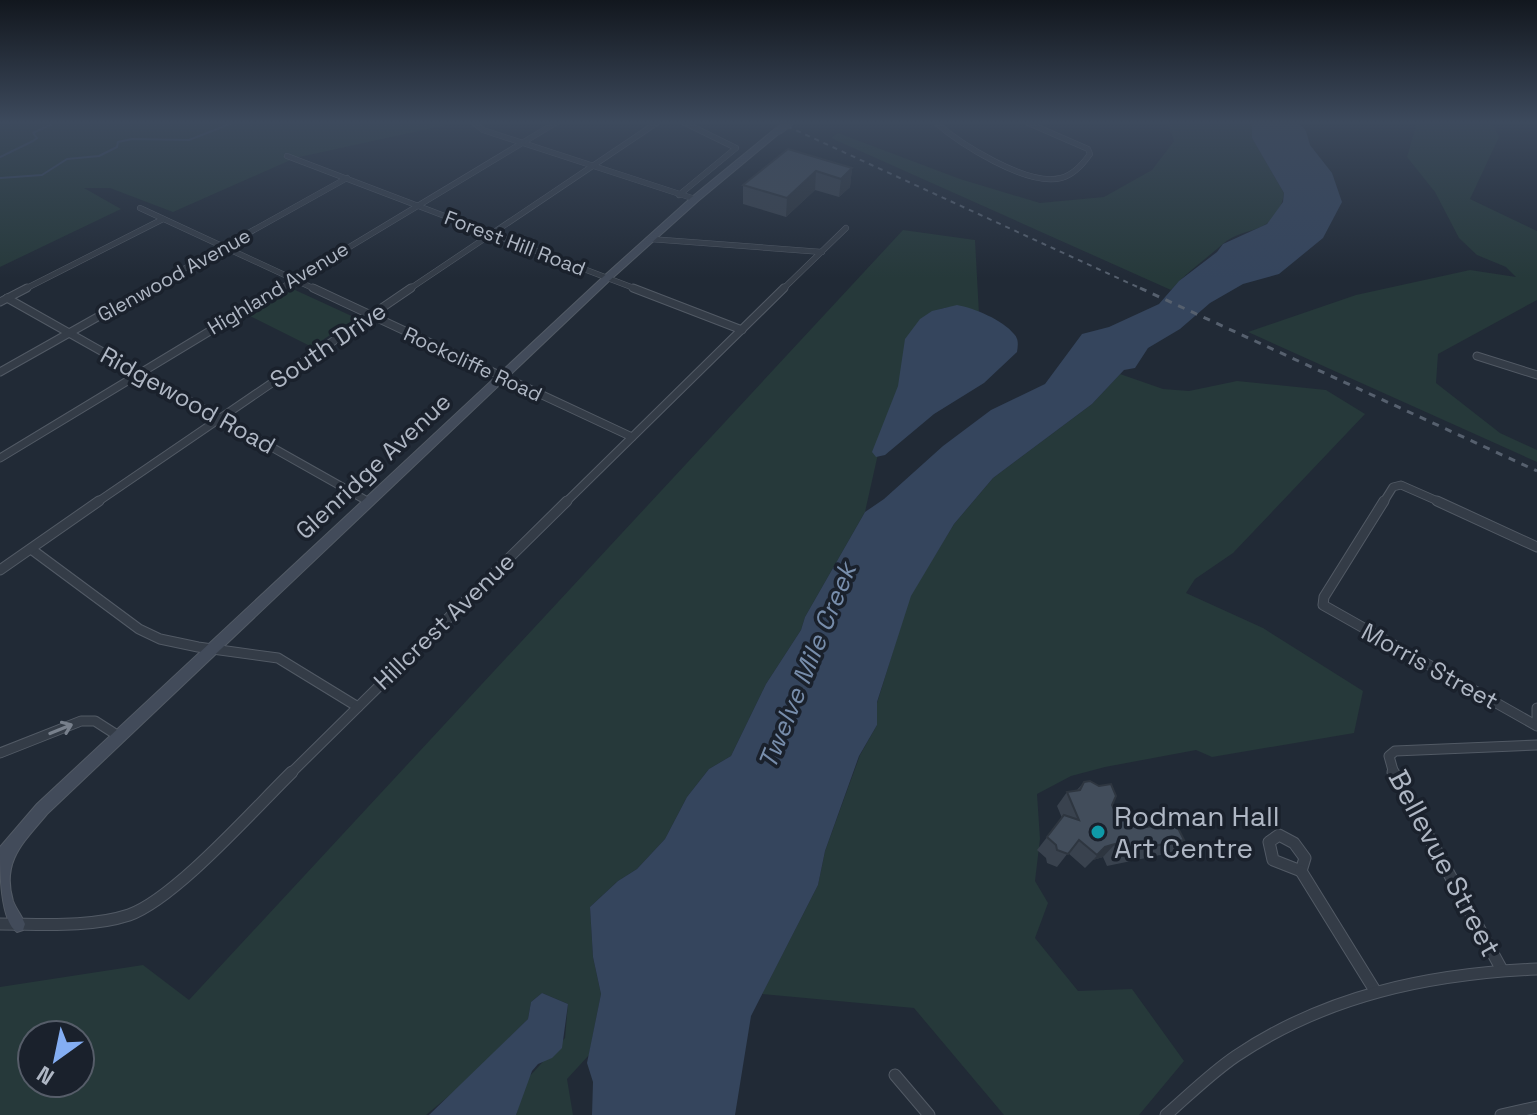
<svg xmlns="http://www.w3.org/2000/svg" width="1537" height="1115" font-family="'Space Grotesk',sans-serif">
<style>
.green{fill:#26393a;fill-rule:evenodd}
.water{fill:#35455d}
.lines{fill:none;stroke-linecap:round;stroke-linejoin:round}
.stream{stroke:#35455d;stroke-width:2}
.street-far3-casing{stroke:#525a65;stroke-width:6}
.street-far2-casing{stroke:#525a65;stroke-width:9}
.street-far1-casing{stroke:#525a65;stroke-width:11}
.street-casing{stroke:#525a65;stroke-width:13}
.secondary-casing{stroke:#525a65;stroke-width:2}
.street-far3{stroke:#343c47;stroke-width:5}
.street-far2{stroke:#343c47;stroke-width:7}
.street-far1{stroke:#343c47;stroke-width:9}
.street{stroke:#343c47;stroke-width:11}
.secondary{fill:#424b5a;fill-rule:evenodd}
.rail-far1{stroke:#56606e;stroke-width:2;stroke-dasharray:5 5;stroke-linecap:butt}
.rail{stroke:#56606e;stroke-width:3;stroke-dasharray:7 7;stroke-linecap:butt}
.secondary-bridge-casing{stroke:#525a65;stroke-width:9;stroke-linecap:butt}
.secondary-bridge{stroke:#424b5a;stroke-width:8}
.wall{fill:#39424e}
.shaded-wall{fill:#2e3640}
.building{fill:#424d5b;stroke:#2e3640;stroke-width:2}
.oneway{stroke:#78808c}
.culture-dot{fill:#0f9aa8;stroke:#1a212c;stroke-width:3}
.labels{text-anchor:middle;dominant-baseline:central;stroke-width:7;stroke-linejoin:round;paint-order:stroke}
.far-street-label{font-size:20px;fill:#afb7c4;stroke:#1a212c}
.street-label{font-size:24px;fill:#afb7c4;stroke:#1a212c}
.water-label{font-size:26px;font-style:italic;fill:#778dab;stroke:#1a212c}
.near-poi-label{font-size:28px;fill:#afb7c4;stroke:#1a212c;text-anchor:start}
.near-street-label{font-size:28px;fill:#afb7c4;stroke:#1a212c}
</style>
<rect width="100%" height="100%" fill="#212a36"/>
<g class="green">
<polygon points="0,122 460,122 295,158 173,212 110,188 84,188 121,209 0,267"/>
<path d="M1167,122h85v16l32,55c-7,43 -38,32 -60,50 -17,15 -37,29 -53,47l-340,-152 7,-5 122,46 80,24 64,-6 48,-27 22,-29z"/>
<polygon points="1417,122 1492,122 1499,137 1470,199 1537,231 1537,300 1438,354 1436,383 1500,433 1537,450 1537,462 1248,332 1356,295 1470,270 1516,277 1506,267 1477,255 1459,238 1435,192 1407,157"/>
<path d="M903,230l72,10 4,74c-15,-5 -33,-11 -46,-1l-49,114 -19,85 -60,105 -4,13 -35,54 -35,72 -22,13 -22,28 -22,42 -28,30 -19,12 -28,26 3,50 8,37 -12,61 -22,24 6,36h-57l11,-36 38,-41 3,-34 -26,-11 -11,9 -3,17 -66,66 -36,30h-426v-128l143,-22 46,35zM32,1035h48v48h-48z"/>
<polygon points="293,289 356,318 312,347 250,316"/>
<polygon points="1120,374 1163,389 1189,391 1237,381 1326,390 1365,414 1233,553 1195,579 1186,593 1263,628 1363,691 1354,733 1212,757 1196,750 1105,767 1071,776 1037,794 1040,839 1035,881 1048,903 1035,938 1078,991 1132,989 1184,1061 1139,1115 1004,1115 914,1008 762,994 818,885 825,851 860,755 877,725 877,703 910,596 954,524 993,478 1092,404"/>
</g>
<g class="water">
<polygon points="1252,122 1298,122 1306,131 1310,145 1332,173 1342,202 1323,238 1279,274 1243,284 1210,303 1180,329 1148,348 1135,368 1124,370 1092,404 993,478 954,524 911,596 877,702 877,725 859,756 825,851 818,885 751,1016 735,1115 592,1115 593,1082 587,1063 601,994 593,957 590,907 618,881 637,869 665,839 687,797 709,769 731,756 766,684 801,630 805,617 865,512 884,499 943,446 991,410 1045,384 1082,334 1109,327 1159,304 1179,281 1217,252 1223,244 1267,224 1283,202 1284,193 1252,138"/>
<path d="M957,305c17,3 46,15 57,29 5,5 4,12 3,18l-33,31 -50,31 -49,41 -9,2 -4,-5 26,-66 7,-47 15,-20 12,-8z"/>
<polygon points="542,993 568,1004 562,1048 552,1058 538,1064 532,1071 516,1115 429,1115 528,1019 531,1002"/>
</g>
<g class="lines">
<g class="stream">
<polyline points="0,157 33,141 37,138 33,133 56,122"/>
<polyline points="0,178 42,175 67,159 99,156 117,147 118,142 132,139 189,140 235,122"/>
</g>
<defs>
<g id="street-far3">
<polyline points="473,122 483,130 695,199"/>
<path d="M935,122c24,21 92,65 126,56 12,-3 22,-14 29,-24l-2,-5 -62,-27"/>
<polyline points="287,156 639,290"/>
<polyline points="679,195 736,148 683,122"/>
<polyline points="140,208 317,290"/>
<polyline points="650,239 822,252"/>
<polyline points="23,290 163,219"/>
<polyline points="146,290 347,178"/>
<polyline points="278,290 557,122"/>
<polyline points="408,290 658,122"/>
<polyline points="782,290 846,228"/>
</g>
<g id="street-far2">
<polyline points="313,288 632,437"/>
<polyline points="633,288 742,330"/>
<polyline points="7,298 369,502"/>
<polyline points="0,302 27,288"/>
<polyline points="1477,356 1537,375"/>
<polyline points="0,372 149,288"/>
<polyline points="0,458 281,288"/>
<polyline points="96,503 411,288"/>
<polyline points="565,503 784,288"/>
<polyline points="1383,503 1393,487 1401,485 1442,503"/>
</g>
<g id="street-far1">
<polyline points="1384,501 1324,597 1323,605 1537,726"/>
<polyline points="1437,501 1537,547"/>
<polyline points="31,549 139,629 160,639 198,647 278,658 358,707"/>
<polyline points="0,570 99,501"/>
<polyline points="1537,708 1537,718"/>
<polyline points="0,753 81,721 95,721 120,737"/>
<polyline points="290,774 567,501"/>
<polyline points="1394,774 1389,756 1395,751 1537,745"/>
</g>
<g id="street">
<polyline points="1393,772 1502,970"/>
<polygon points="1279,835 1294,843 1305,858 1301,871 1273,860 1269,842"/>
<polyline points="1301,871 1374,989"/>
<path d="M0,924c42,0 89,4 129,-9 46,-16 126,-107 163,-143"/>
<polyline points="895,1075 929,1115"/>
<path d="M1166,1115c23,-20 45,-42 70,-59 91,-61 193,-82 301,-87"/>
<polyline points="1501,1115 1537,1107"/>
</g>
<path id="secondary" d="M775,129l7,2 -84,70 -89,80 -562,533c-23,28 -46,47 -34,87 3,8 9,15 12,23l-2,6 -6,2c-17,-11 -17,-62 -17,-85l37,-43 566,-527 89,-80z"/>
</defs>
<use href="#street-far3" class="street-far3-casing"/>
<use href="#street-far2" class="street-far2-casing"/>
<use href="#street-far1" class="street-far1-casing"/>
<use href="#street" class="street-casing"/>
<use href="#secondary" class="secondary-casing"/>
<use href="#street-far3" class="street-far3"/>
<use href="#street-far2" class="street-far2"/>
<use href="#street-far1" class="street-far1"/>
<use href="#street" class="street"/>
<use href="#secondary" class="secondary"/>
<polyline class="rail-far1" points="778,122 1144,290"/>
<polyline class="rail" points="1140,288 1537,471"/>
<defs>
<polyline id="secondary-bridge" points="778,131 790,122"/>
</defs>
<use href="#secondary-bridge" class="secondary-bridge-casing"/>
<use href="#secondary-bridge" class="secondary-bridge"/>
</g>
<g class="wall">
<polygon points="788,149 852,168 850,187 839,197 815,190 786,217 743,204 743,185"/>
<polygon points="1084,782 1112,805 1118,818 1184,840 1170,853 1107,866 1103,857 1093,860 1085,868 1068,853 1057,867 1047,863 1046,858 1037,850 1062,818 1057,806 1067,792 1077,790"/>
</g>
<g class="shaded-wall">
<polygon points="852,168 850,187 839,197 841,179"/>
<polygon points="816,171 815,190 786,217 787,198"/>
<polygon points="1115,844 1103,857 1093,860 1105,847"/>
</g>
<g class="building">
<polygon points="788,149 852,168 841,179 816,171 787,198 743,185"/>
<polygon points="1090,781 1099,786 1111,784 1116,796 1112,805 1118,818 1141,813 1147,827 1175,822 1184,840 1119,853 1115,844 1105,847 1097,855 1079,840 1068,854 1057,850 1056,845 1047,837 1064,815 1079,820 1067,792 1080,790 1084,782"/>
</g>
<defs><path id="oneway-shaft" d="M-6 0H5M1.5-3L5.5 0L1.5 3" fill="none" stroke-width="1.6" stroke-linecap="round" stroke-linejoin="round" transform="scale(2)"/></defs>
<use class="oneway" href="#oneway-shaft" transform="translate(61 729) rotate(-22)"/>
<linearGradient id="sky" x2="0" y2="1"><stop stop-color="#12171e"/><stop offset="0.44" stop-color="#3d4a5d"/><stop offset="1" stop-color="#3d4a5d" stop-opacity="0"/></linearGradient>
<rect width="1537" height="278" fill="url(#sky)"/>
<circle class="culture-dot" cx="1098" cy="832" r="8"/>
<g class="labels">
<g class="far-street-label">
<text transform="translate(515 243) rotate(21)">Forest Hill Road</text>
<text transform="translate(174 275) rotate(-29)">Glenwood Avenue</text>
<text transform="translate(278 288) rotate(-31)">Highland Avenue</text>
<text transform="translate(473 364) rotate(25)">Rockcliffe Road</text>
</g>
<g class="street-label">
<text transform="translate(328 345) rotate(-34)">South Drive</text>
<text transform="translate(188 400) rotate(29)">Ridgewood Road</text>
<text transform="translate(373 466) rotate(-43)">Glenridge Avenue</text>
<text transform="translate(444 621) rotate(-44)">Hillcrest Avenue</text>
<text transform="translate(1430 666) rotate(29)">Morris Street</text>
</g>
<g class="water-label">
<text transform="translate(807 666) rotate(-68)">Twelve Mile Creek</text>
</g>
<g class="near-poi-label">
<text x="1114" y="816">Rodman Hall<tspan x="1114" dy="32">Art Centre</tspan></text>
</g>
<g class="near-street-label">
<text transform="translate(1445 863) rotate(62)">Bellevue Street</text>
</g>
</g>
<g transform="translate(56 1059) rotate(213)"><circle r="38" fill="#1a212c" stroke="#565d69" stroke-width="2"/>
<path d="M0-6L14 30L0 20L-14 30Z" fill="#84aef3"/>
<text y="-12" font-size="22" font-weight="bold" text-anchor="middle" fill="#afb7c4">N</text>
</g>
</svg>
